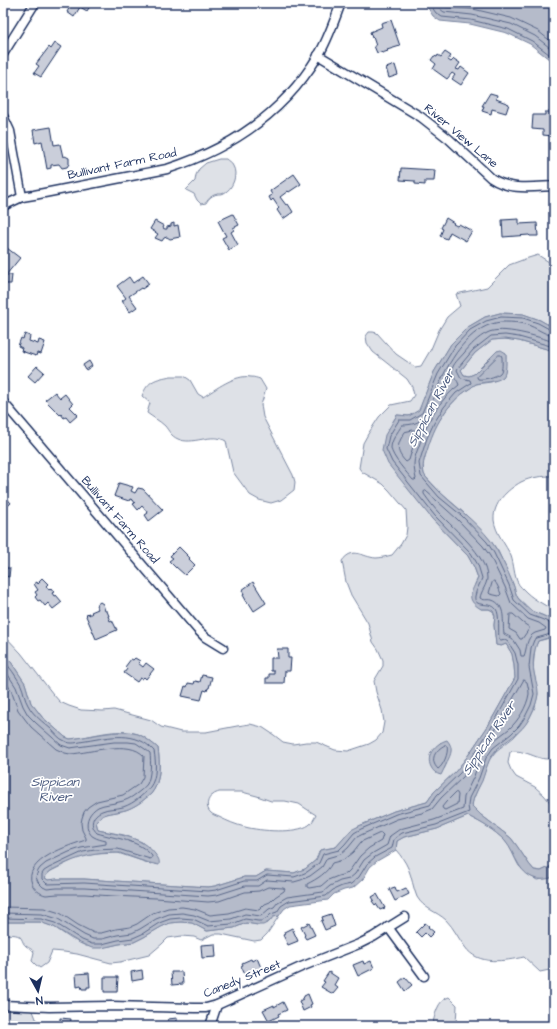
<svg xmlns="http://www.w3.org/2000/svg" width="557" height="1029" font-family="'Architects Daughter',sans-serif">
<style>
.green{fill:#dee1e7;stroke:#7c88a2;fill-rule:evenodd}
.water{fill:#b5bbca;stroke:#77839f}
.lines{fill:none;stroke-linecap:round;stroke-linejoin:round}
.shore{stroke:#596789;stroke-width:1}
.building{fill:#caceda;stroke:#1b2f5e}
.street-casing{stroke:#1b2f5e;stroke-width:11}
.street{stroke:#fff;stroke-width:8}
.labels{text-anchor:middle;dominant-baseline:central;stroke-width:3.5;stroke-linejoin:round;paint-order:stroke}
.street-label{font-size:12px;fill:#1b2f5e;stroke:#fff}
.water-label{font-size:13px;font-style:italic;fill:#49597e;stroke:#fff}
</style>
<rect width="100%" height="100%" fill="#fff"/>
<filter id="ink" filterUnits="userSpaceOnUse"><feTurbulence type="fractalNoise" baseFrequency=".025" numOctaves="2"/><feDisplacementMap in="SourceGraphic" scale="8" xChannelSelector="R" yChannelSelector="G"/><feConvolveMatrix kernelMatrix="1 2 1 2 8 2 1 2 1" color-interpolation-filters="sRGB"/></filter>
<g filter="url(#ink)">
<g class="green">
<path d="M219,159h7c2,2 6,4 7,7 5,8 0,23 -9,27 -1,1 -4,1 -6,1 -6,1 -9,4 -12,9l-5,1 -4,-4 -3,-6 -8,-4 9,-9 1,-6 3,-6 7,-6z"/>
<path d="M538,255l11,7 5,1v65l-14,-8 -17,-6 -23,-1 -15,4 -17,10 -17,17 -17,28 -15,39 -10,5 -12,-1 -5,8 40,96 36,37 6,11 4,11 -3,6 6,25h8l4,2 2,5 -1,9 2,20 5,1 5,-2 6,10 2,11 1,13 -27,48 -21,31 -11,14 -22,21 -7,10 -33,9 -35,15 -12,9 -11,12 -16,3 -4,10 -11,9 -6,2 -5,2 -28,-2 -10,6h-12l-29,9 -7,1 -124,-8h-27l-9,1 -3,-2 1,-3 5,-4 22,-11 11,-4 11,-2 23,-1 33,11 -9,-22 -18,-7 -26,-5 -2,-8c8,-10 14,-8 25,-11 7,-1 14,-5 20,-9 3,-3 7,-5 10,-8 10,-12 9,-31 7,-46 -6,-5 -13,-11 -20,-14 -22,-7 -47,3 -68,5l-5,-2 -23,-20 -6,-8 -5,-6 -6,-20 -14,-21 -8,-8v-20l18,19 32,41 7,8 9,4 12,4 22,1 11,-1 37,10 10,7 20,5h25l31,-6 13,-2 12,3 12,8 9,7 10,2 13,-2h10l19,8 13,1 21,-7 7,-4 6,-7 2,-11 -2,-12 -6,-18 -2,-11 9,-15v-6l-5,-11 -5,-7 -5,-19 -17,-28 -5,-13 -4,-21c11,-15 20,-4 34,-3 5,0 11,-2 16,-3l9,-11 5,-9 1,-8 -1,-17 -17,-20 -6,-6 -21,-12 -3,-4 4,-25 5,-9 11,-17 12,-12 19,-4 4,-6 -2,-8 -5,-8 -34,-27 -6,-9 -1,-7 3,-4h4l4,1 19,21 19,13 6,-1 10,-17 8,-19 8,-13 13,-11 -4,-12 31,-7 22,-22 16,-6zM441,742l6,21 -3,6 -14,-16zM219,792h23l15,4 14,5h14l14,3 9,6 8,5c-2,4 -4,8 -7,10 -13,9 -49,6 -64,2 -9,-2 -18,-6 -26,-10 -2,-1 -6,-2 -8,-4 -6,-5 -4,-15 2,-18 2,-2 4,-2 6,-3z"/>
<path d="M505,339l14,2 31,9 4,2v124c-11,0 -23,1 -33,6 -14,8 -28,21 -27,38 1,12 12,25 17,36 3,8 3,20 7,27 0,1 4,5 4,5 11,12 19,14 32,23v13l-4,-5 -8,-4 -9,-3 -16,-15 -4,-13 -15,-33 -8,-11 -27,-28 -21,-18 -18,-19 -1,-11 7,-25 7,-15 10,-15 12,-13 17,-12 15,-2 12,-5 2,-5 1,-19 -9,-2 -23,23 -5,2 -5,-1 -3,-5 14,-17 16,-13z"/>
<path d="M171,376h13l6,4 8,14 5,3c13,-8 32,-23 48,-20 3,0 6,1 9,2l6,10 -5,16 2,12 30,58 2,7 -1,8 -13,10 -10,3 -12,-3 -9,-5 -17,-23 -7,-31c-15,-9 -33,5 -48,-2 -7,-3 -9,-8 -13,-13 -5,-5 -13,-9 -18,-13l3,-10 -8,-7c6,-16 14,-17 29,-20z"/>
<path d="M554,636v120c-10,10 -29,-9 -44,-4l-2,11 3,7 5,7 19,10 9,8 10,12v58l-13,6 -7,-1 -5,-6 -12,-18 -6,-8 -30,-23 -9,-8 1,-7 9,-21 7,-19 7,-9 18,-14 15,-18 6,-12 3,-13 -5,-26 2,-20 3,-7 8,-2z"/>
<path d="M468,816c14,7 27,14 37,25 7,7 9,17 14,25 5,6 11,10 18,14l17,-3v92l-14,3 -16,-15c-19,4 -46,9 -59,-10 -7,-9 -11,-19 -19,-27 -10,-9 -22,-11 -29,-23 -4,-9 -5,-20 -9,-29 -3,-7 -7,-12 -12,-18l1,-9 7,-4 33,-8z"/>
<path d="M279,916l-12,18 -6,6 -7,1 -33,-7h-8l-12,6 -7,-3 -12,-1 -14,2 -6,6 -13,11 -29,7 -9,1 -34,-9 -13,-2 -12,-1 -5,12 -7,5 -4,-3 -4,-4 2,-9c-3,-4 -4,-3 -8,-6 -3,-2 -3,-5 -5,-8 -3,-5 -13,-3 -18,-4v-12h37l14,5 16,11 16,8h24l9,-2 15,-2 10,-5 17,-10 9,-4 11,-1 11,1 15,8 27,-3 12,-5 12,2 11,-3 4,-5z"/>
<path d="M449,997l8,8 -1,21h-24c3,-10 5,-26 17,-29z"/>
<polygon points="30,1008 33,1011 39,1026 3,1026 3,1012 7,1010"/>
</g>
<g class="water">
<polygon points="425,3 554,3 554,63 530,44 507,33 470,24 440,21 433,16 426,5"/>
<path d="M500,313l23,1 17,6 14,8v24l-4,-2 -31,-9 -14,-2 -13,1 -17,13 -14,17 3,5 5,1 5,-2 23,-23 4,-1 5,3c0,6 1,20 -3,24 -8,6 -18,4 -27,7 -2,1 -5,4 -7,5 -22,14 -35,37 -42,62 -3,7 -5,16 -3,23 2,4 7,9 10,12 18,19 41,34 57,55 8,11 17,30 22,43 2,4 2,10 5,14 4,5 10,12 16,14 15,7 22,5 20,24l-16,5c-5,11 -6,25 -3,36 1,5 3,10 3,15 0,9 -5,19 -9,27 -8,15 -22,20 -33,31 -8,9 -10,20 -14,31 -4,8 -9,16 -10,25l9,9 30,23 6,8 12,18 5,6 7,1 13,-6v12c-15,5 -26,2 -35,-12 -5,-8 -8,-17 -14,-24 -11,-11 -23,-18 -37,-25l-31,13 -33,8 -7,4 -1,9 -19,11 -7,6 -7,12 -10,9 -9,2 -10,4 -6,6 -38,5 -6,4 -5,7 -6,1 -4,5 -6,3h-5l-12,-2 -12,5 -27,3 -15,-8 -11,-1 -11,1 -9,4 -17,10 -10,5 -15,2 -17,4h-10l-12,-5 -26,-16 -14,-5h-37v-268l8,8 14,21 6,20 5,6 6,8 23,20 5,2c21,-2 47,-11 68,-5 7,3 14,9 20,14 2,15 3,34 -7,46 -3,3 -7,5 -10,8 -6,4 -13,8 -20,9 -11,3 -18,1 -25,11l2,8c21,5 43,6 57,24 3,4 5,6 4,11 -14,-2 -26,-8 -39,-12 -4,0 -9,0 -13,0 -16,1 -30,5 -45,12 -5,3 -15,6 -17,13l3,2 9,-1h27l124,8 7,-1 29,-9h12l10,-6 28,2 5,-2 6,-2 11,-9 4,-10 16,-3 15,-17 8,-4 35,-15 33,-9 7,-10 22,-21 11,-14 21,-31 27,-48 -1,-13 -2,-11 -6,-10 -5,2 -5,-1 -2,-20 1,-9 -2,-5 -4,-2h-8c-17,-10 -9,-17 -3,-31l-4,-11 -6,-11 -36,-37 -44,-55 -6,-14 3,-15 12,-20 12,1 10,-6 15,-38 17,-28 17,-17 17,-10z"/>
<path d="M447,740c7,8 4,14 0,22 -2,5 -4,9 -6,13 -5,-1 -8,-4 -10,-8 -6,-12 5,-24 16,-27z"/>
</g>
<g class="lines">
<g class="shore">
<polyline points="429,3 436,13 442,17 471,20 508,29 532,41 554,58"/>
<polyline points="435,3 440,9 444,12 472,15 511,24 535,36 554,51"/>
<polyline points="442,3 446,7 473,9 511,18 538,31 554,44"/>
<path d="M554,336c-10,-1 -22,-12 -34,-13 -6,-1 -13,-1 -19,-1 -28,3 -47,31 -58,54 -7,13 -10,27 -17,40 -7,7 -14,9 -24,9 -4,7 -11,15 -11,23 1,9 16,25 22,32h2l1,-1c-1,-5 -2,-11 -2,-15 0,-6 3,-13 5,-18 7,-24 21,-47 40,-61 -1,-5 -6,-8 -7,-14 0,-7 8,-13 12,-18 6,-7 14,-16 23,-20 14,-8 52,4 67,9"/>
<polyline points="554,347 519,337 505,335 491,336 473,350 458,368 457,370 461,378 470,380 471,383 456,393 444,407 434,423 427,438 419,463 421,476 439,497 461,515 487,542 494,553 509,585 514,600 530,615 541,619 548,622 551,625 554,626"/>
<path d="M499,355h2l1,2c0,4 1,13 -2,16 -4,4 -17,7 -22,6l-1,-2z"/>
<path d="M414,430l2,1 1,2 -8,27 -3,2c-11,-11 -9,-18 -1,-30z"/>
<path d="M426,491l31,28 26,27 7,10 15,31 6,16 17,16 11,4 7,5 -1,2c-3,1 -7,2 -10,3 -9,4 -8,16 -11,23h-3l-1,-6 -7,-11 -3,-2 -6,-3c-2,-11 3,-29 -12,-34 -5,-1 -8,1 -12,-2 1,-7 7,-13 7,-20 0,-23 -33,-49 -47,-64 -6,-6 -11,-13 -16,-20v-2z"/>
<path d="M494,581c4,3 5,9 7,13l-2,2 -9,-2 -1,-1 3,-10z"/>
<polygon points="511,614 513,614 523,623 529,627 529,629 522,639 520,639 516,633 509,629 510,615"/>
<path d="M3,660c7,7 13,16 18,25 3,6 3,14 7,20 5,10 15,17 23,24 4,4 8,10 14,12 6,4 13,1 21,0 24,-4 50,-11 68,10 2,11 3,27 -4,36 -3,5 -7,7 -11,11 -5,4 -10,7 -16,9 -7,2 -15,1 -21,4 -10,4 -13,14 -5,22 19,6 41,6 55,23v2l-2,1 -32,-10 -23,1 -12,2 -11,5 -23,11 -5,3 -2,3v5l5,5 37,-1 124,8 8,-1 28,-9h13l10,-6 27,2 6,-2 7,-3 12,-9 4,-9 16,-4 6,-6 9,-11 7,-4 35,-15 34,-9 7,-10 23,-22 11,-14 20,-31 27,-49v-14l-3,-12 -7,-11 -3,-2 -4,1 -2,-1c-1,-8 1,-26 -3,-31 -5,-8 -23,0 -21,-13 1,-6 5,-12 7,-18l-4,-13 -7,-12 -36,-37 -43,-54 -6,-13 3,-13 10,-16h11l12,-7 16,-39 17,-28 15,-16 16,-9 15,-4 22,1 15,5 13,7 3,1"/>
<path d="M3,667l13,20 7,19 5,9 8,8 25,22 9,3 44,-6h14l8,1 9,6 5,4c1,9 1,23 -3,31 -3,4 -7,7 -11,10 -5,4 -11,7 -17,8 -6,2 -15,2 -21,5 -8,5 -13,13 -10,23 2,3 3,6 6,7 3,2 8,3 12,4v3l-25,4 -12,4 -23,11 -6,5 -2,3 -2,6 2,5 5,5 4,2 10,-1h27l124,8 9,-1 28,-9h13l9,-6 27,2 7,-2 9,-4 12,-9 5,-9 14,-4 7,-6 9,-11 6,-3 34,-15 25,-6 10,-4 9,-11 22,-21 12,-15h2l1,2 -4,12 -10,21 -1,12 -29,11 -34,9 -10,7 -3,9 -14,8 -9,7 -9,14 -6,5 -9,2 -10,5 -7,6 -36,5 -9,5 -4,5 -5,2 -8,7 -16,-2 -14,5 -22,2 -15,-6 -12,-2 -13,1 -13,5 -16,10 -8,4 -15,2 -15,4h-9l-9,-4 -26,-16 -16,-5 -39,-1"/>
<path d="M3,678l8,12 7,20 13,17 25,22 9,4 5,1c21,-1 59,-15 74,2l-1,21 -4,7 -16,11 -26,6 -9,6 -4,5 -2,6 -1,5 1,7 4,8v2c-16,5 -64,20 -54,44 2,5 8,10 14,11 4,0 8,-1 12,-1 9,0 18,0 27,0 24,2 47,3 71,4 17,1 35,3 52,4l11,-1 26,-9 14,-1 9,-4 15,1 2,1 -1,2 -9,6 -5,5 -5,2 -6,6 -14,-2 -16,5 -19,2 -15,-6 -13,-2 -14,1 -15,5 -16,11 -7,3 -14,2 -15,4h-7l-16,-8 -18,-12 -16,-5 -41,-1"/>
<path d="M524,680l3,2c1,4 2,8 2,12 -2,13 -11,27 -20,35 -5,4 -11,8 -15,12h-3v-3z"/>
<path d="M445,745l2,1c2,7 -4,20 -9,23 -9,-9 -3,-19 7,-24z"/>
<polygon points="457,793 458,795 457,804 445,810 443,809 442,807 446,802 455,793"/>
<path d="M381,833l2,2 -2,6 -12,7 -9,8 -10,14 -4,4 -8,2 -10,4 -7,6 -12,2 -2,-1v-3c10,-5 20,-11 25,-21l11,-3 10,-8 8,-10z"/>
<polyline points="3,918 41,919 55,923 82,940 92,944 102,944 118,940 133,938 142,934 159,923 170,919 181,918 193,919 208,926 232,924 245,919 258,921 262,921 267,918 271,914 277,912 281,906 289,901 326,896 333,890 342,886 351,884 359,877 367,864 375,857 392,848 394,839 402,833 436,825 469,812 468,806 469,798 479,778 486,758 493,748 511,734 519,726 525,717 531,705 534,694 529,667 531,648 534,640 537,638 554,633"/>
</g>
</g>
<g class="building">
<polygon points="72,3 74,5 75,3 92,3 87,11 80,7 74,17 67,12"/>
<polygon points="391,20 400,46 387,50 388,51 382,53 381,52 377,53 374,46 376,46 373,37 372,38 370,32 382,27 381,23"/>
<polygon points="55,43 61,47 41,77 34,73 39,66 36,64 49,47 51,49"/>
<polygon points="445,52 451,56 448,60 451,62 454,59 460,63 456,69 459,70 461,67 469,73 461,85 452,79 455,75 452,73 447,79 433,69 436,64 431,60 434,56 437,57 438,55 441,57"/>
<polygon points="395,65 398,75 389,78 386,68"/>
<polygon points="490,93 497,95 496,99 509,104 506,113 492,109 491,114 482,111 484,106 482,106"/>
<polygon points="545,112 552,112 552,116 554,116 552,136 543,135 543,130 532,129 533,115 545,115"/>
<polygon points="51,127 54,145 60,144 63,157 65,156 69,158 69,164 67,167 62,168 59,164 51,165 51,168 47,169 42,141 35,143 33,130"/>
<polygon points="401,168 435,170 434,181 425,181 425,185 415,184 415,181 400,180"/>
<polygon points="294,174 301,184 289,192 288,191 280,197 286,205 288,204 293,212 283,219 277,210 279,208 273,199 271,201 269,197 272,195 270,191"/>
<polygon points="233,214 239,225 233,228 234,230 231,232 238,245 229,250 222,238 226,236 218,221"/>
<polygon points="446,218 454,223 453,224 457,226 459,224 472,231 466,241 450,232 447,239 440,236 443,229 441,228"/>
<polygon points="519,219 519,224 537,223 538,236 530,236 529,235 503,237 502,220"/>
<polygon points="155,221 164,226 163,228 165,229 167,229 167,227 171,226 171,224 174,223 174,226 178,225 180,237 170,239 167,237 164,238 162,241 155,238 158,234 150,229"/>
<polygon points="7,248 20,258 6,275 12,275 11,284 6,284 5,288 3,288 3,254"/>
<polygon points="143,276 149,284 142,289 141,288 129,296 137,307 130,312 122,301 126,298 117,286 129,277 133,283"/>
<polygon points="25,334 30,336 29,341 38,344 39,340 45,342 41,354 37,353 36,356 21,351 22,348 18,346 21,338 23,339"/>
<polygon points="89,361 92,366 86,370 83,365"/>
<polygon points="37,366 44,372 35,382 28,376"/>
<polygon points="55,392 60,398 65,394 73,404 70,407 78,415 70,422 66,417 64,418 61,414 60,415 45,400"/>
<polygon points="119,483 133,487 131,491 135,493 138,488 143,489 163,510 149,521 145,515 148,513 142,506 138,510 133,504 135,503 133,500 130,499 129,501 114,496"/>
<polygon points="3,487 7,492 4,495 11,503 3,510"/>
<polygon points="179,547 190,558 189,559 195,565 185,575 176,567 176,568 169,561 173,558 170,556"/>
<polygon points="3,566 6,566 6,568 10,568 9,577 5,576 5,579 3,579"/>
<polygon points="42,578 48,584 46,586 49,590 51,588 54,592 52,593 54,596 56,595 62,602 53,609 48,603 45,606 40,600 38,601 35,597 37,595 35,592 38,590 34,584 37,582 38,584 40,582 39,581"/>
<polygon points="253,582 266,603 254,611 249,603 248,604 243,595 244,594 242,590"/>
<polygon points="100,602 103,604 105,611 107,611 109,616 108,616 110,621 112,620 117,630 96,639 86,616 87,615 86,614 89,613 89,615 92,613 91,612 98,609 96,605"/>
<polygon points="277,649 288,649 288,658 291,658 290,671 285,671 284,683 266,683 266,678 269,678 269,674 274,674 274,671 271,671 271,658 278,658"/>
<polygon points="135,658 140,661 138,663 143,667 146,663 154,669 146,679 144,677 142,679 140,678 137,682 124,673 127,669 125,667 131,659 133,660"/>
<polygon points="202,675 212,677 209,688 208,688 207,691 204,690 201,700 182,696 185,686 187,687 188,683 194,684 195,681 200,682"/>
<polygon points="395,887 397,892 406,888 409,894 395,901 389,889"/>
<polygon points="377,894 385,908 380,910 376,904 375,905 372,901 374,900 372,897"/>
<polygon points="331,914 335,926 325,930 321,921 323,920 322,917"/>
<polygon points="309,923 315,935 306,939 304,936 305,935 301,927"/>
<polygon points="425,923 429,926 428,927 434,932 429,937 425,933 421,937 416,932"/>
<polygon points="292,928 298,941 288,945 283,935 285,934 284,932"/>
<polygon points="215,944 216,957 202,958 201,945"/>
<polygon points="257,958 262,970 250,974 251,975 246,977 241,966 243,965 242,963 251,959 252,961"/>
<polygon points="363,961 364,964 371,961 374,968 358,976 353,965"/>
<polygon points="142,970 143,979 132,981 131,972"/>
<polygon points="171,972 182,972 183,984 172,985"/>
<polygon points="329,972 338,978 334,985 338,988 333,994 321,987 325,982 323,981"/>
<polygon points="89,973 90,987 87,987 87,989 82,989 81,986 77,987 76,974"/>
<polygon points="104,977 118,977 117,992 104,992"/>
<polygon points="405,977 412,985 405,991 399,982"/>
<polygon points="308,994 312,1004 310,1005 311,1007 303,1011 299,1001 303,999 303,998 304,997 304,996"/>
<polygon points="283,1002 287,1010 278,1014 279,1016 269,1021 263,1010 274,1005 274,1007"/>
<polygon points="60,1018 71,1019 70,1026 60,1026"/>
<polygon points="177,1018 177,1026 168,1026 168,1019"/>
<polygon points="74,1022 86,1022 86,1025 88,1025 88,1026 74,1026"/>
</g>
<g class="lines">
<defs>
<g id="street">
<polyline points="3,54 35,3"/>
<path d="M318,55l103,62 28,22 42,39c19,13 41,9 63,8"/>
<polyline points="3,116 10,131 22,197"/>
<path d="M3,206l19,-9 12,-2 133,-26c63,-20 116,-55 151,-113 10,-16 16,-35 23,-53"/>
<polyline points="3,402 197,629 205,637 223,648"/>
<polyline points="388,927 424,976"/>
<polyline points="3,1005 49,1007 111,1006 195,1008 206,1008 217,1005 301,967 359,944 373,937 405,917"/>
<polyline points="210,1026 217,1005"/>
</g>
</defs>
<use href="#street" class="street-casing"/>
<use href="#street" class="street"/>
</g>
</g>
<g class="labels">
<g class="street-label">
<text transform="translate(461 136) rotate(40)">River View Lane</text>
<text transform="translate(122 164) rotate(-12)">Bullivant Farm Road</text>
<text transform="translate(120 520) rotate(49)">Bullivant Farm Road</text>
<text transform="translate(242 979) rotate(-22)">Canedy Street</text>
</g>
<g class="water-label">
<text transform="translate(431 408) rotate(-62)">Sippican River</text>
<text transform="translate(489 738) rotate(-56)">Sippican River</text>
<text x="55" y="782">Sippican<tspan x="55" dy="15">River</tspan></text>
</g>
</g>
<rect width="557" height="1029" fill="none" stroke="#fff" stroke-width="16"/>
<rect x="8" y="8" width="541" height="1013" fill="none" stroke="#1b2f5e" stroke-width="1.5" filter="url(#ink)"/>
<g transform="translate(38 991) rotate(172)" stroke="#ffffff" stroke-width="3" paint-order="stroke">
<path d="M0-3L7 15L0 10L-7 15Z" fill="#1b2f5e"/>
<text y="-6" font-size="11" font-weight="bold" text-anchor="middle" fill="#1b2f5e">N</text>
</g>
</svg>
